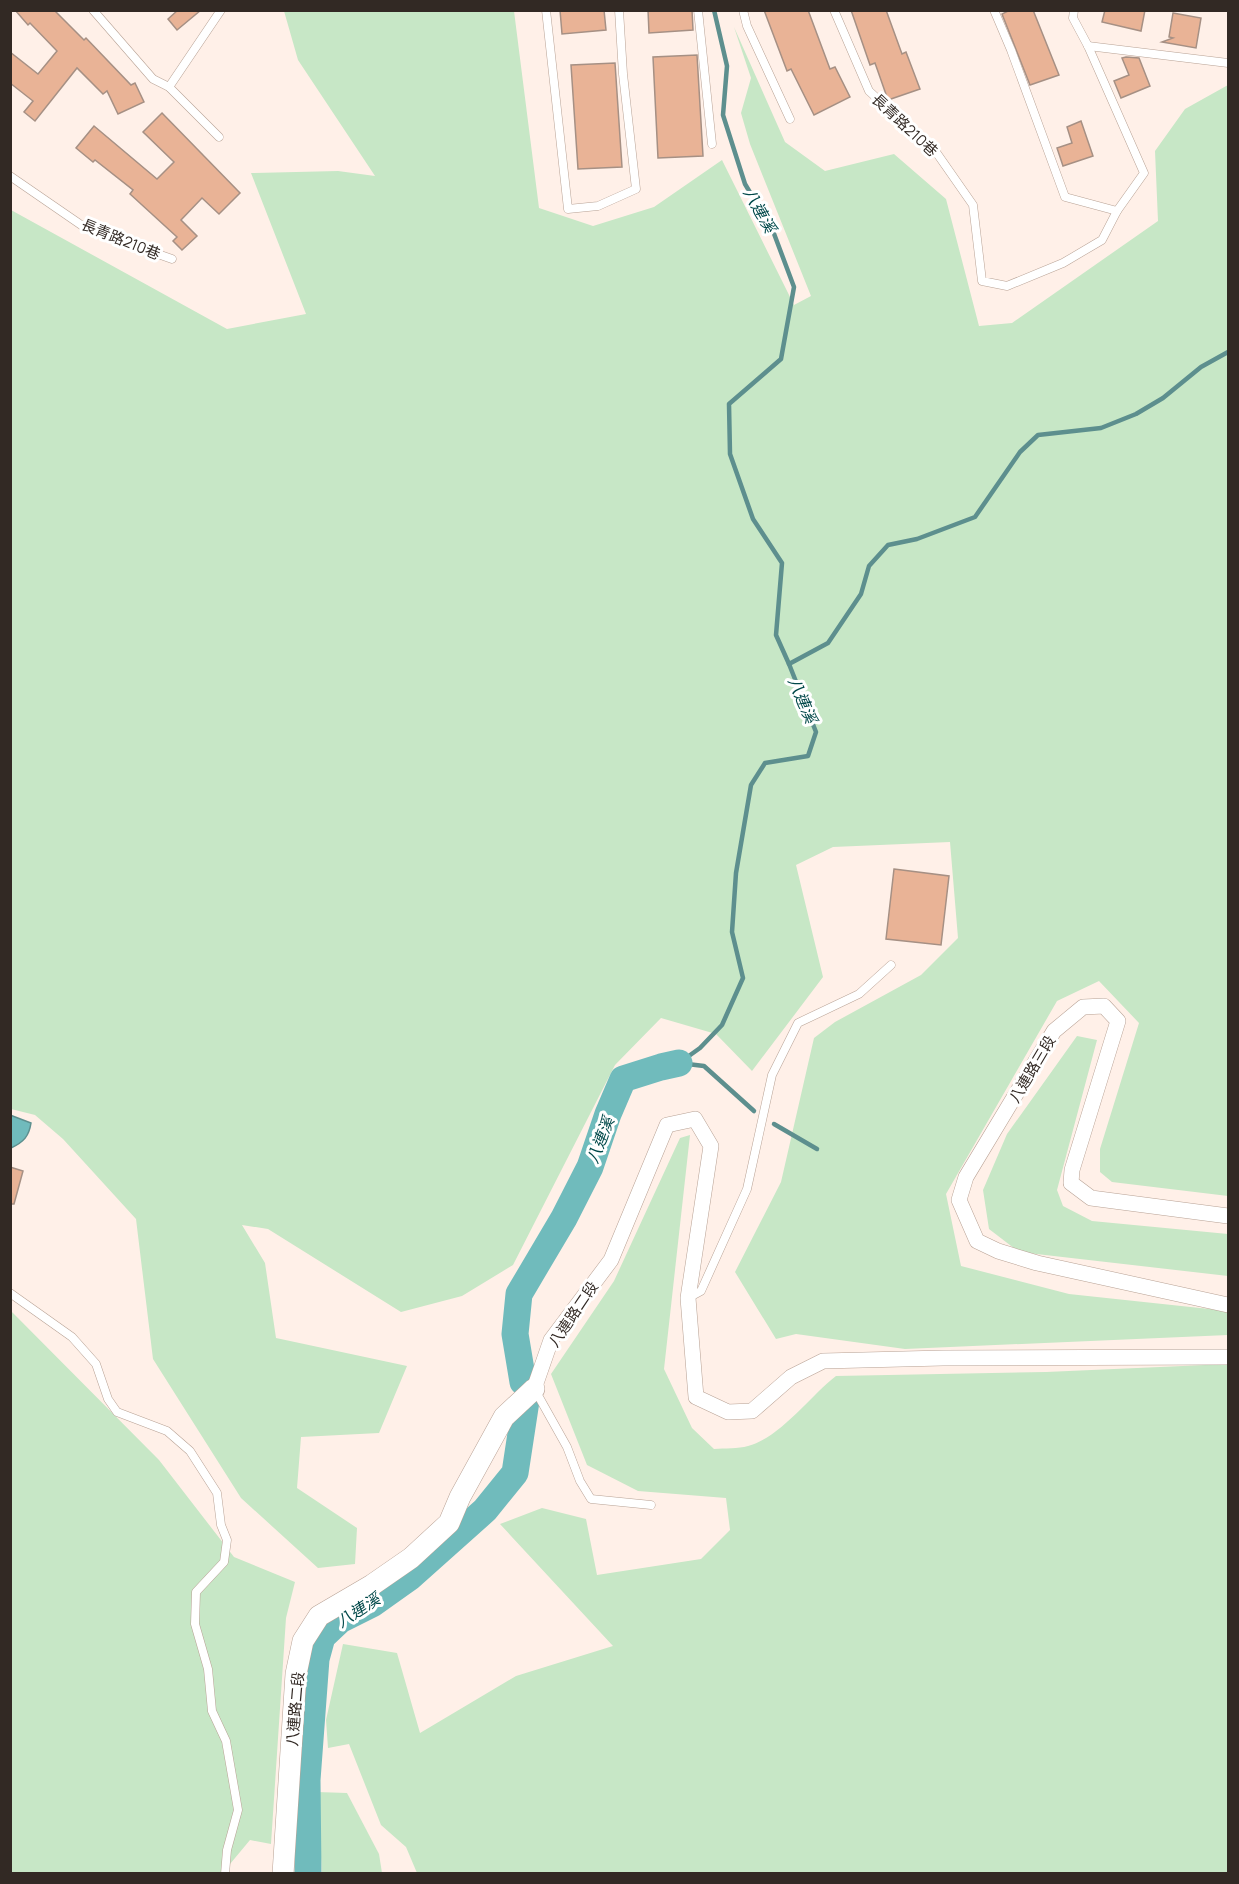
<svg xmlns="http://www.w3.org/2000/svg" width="1239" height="1884" font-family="Manrope,'Noto Sans TC',sans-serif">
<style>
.green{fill:#c7e7c6}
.water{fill:#70bbbc;stroke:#5d8f8e;stroke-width:1.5}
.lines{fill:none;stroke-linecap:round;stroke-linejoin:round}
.stream{stroke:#5d8f8e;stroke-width:4.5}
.river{stroke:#70bbbc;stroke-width:27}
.building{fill:#e9b396;stroke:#a69084;stroke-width:1.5}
.lane-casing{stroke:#b8a295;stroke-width:9}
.street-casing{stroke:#b8a295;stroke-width:16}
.secondary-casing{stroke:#b8a295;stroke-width:22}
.lane{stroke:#fff;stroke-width:8}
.street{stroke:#fff;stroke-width:15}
.secondary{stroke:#fff;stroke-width:21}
.labels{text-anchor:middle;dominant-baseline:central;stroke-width:6;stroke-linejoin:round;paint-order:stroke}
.street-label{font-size:15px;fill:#322924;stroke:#fff}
.water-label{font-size:16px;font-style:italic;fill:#004849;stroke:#fff}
</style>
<rect width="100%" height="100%" fill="#fff0e8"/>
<g class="green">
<polygon points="284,11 514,11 539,208 593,226 654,207 722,160 794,305 811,296 750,144 741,113 751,78 734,27 785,142 825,171 894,154 946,199 979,326 1012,323 1158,221 1155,151 1185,109 1228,85 1228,1196 1112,1182 1100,1172 1100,1149 1139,1023 1099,981 1057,1001 946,1194 961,1266 1069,1294 1228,1311 1228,1335 905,1349 796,1334 776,1339 735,1272 781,1182 814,1038 835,1022 921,975 958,938 950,842 833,847 796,865 823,977 752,1071 716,1034 661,1018 615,1065 513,1265 462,1296 401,1312 268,1229 242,1225 265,1263 276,1338 407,1366 379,1433 301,1437 297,1488 357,1528 355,1564 318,1568 241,1498 153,1359 136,1219 63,1139 35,1115 11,1109 11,210 227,329 306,314 251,173 338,171 375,176 298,60"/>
<polygon points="1077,1036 1097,1040 1057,1190 1063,1206 1092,1221 1228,1234 1228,1276 1019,1252 989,1229 983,1190 1007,1134"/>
<path d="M690,1135l-26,234 28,59 22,21c11,-1 24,0 34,-3 33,-9 61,-49 88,-70l210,-4 182,-8v509h-811l-11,-26 -25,-22 -32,-81 -21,4 -2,-28 17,-76 54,9 23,80 96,-57 97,-30 -113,-122 42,-16 44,11 11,56 104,-16 29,-29 -4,-32 -88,-7 -51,-26 -36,-91 63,-93 66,-143z"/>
<polygon points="10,1310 159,1460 234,1557 295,1582 286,1618 271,1844 250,1840 225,1870 226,1873 11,1873"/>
<polygon points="317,1792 347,1793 379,1854 382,1873 322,1873"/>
</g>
<path class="water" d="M10,1115l21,8c-2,13 -7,19 -20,25z"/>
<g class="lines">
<g class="stream">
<polyline points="789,664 828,643 861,594 869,566 888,545 917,539 975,517 1020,452 1038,435 1101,428 1136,414 1163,398 1201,367 1228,352"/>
<polyline points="679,1063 700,1048 722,1025 743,978 732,932 736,873 751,785 765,763 808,756 816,732 789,664 776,635 782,563 753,519 730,454 729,404 781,359 794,287 773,231 745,184 723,115 727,66 714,10"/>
<polyline points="679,1063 704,1066 754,1111"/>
<polyline points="774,1124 817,1149"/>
</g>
<g class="river">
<polyline points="523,1382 515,1334 519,1294 564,1218 590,1167 608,1114 623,1079 661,1067 679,1063"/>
<polyline points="308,1874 307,1780 316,1659 322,1637 340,1620 372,1604 410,1577 485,1510 515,1473 526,1401"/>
</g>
</g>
<g class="building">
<polygon points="15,10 54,10 84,40 86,38 131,85 135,83 144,102 118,114 107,91 103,94 77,68 35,121 24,112 33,101 10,83 10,52 38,74 57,51 30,23 28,25"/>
<polygon points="178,10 201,10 177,30 168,19"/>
<polygon points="560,10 604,10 606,30 562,34"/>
<polygon points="648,10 692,10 693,30 649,33"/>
<polygon points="764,10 808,10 830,69 835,67 850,97 814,115 791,69 787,71"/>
<polygon points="851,10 886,10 902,54 906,52 920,89 888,100 875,63 870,65"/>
<polygon points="1010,10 1033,10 1059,75 1030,85 1002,14"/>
<polygon points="1105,10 1145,10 1141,31 1102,22"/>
<polygon points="1173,13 1201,18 1196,48 1162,42 1173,38 1169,37"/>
<polygon points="697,55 703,156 658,158 653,57"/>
<polygon points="1126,57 1139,58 1150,86 1121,98 1114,81 1129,75 1122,58"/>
<polygon points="615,63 622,167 578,169 571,65"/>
<polygon points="162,113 240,193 219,214 202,198 181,220 197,236 182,250 173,241 177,237 130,194 133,190 95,160 93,162 76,148 94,126 157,179 174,162 143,132"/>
<polygon points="1081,121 1093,156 1063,166 1057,148 1072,143 1067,127"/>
<polygon points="894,869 949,876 941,945 886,939"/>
<polygon points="10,1167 23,1171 14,1204 10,1204"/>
</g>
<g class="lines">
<defs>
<g id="lane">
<polyline points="93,10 153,79 169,87 219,137"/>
<polyline points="546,10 568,209 598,206 636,189 623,74 619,10"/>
<polyline points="698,10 712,144"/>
<polyline points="743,10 747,26 790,119"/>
<polyline points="834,10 869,91 936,152 973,205 982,281 1007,286 1063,263 1102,240 1117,211 1144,173 1088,46 1073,18 1074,10"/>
<polyline points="994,10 1011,50 1065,197 1117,211"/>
<polyline points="1088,46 1228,63"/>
<polyline points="169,87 221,10"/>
<polyline points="10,176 87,229 172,259"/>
<polyline points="10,1293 72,1337 96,1364 108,1399 117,1412 167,1431 190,1451 217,1493 221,1525 227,1540 224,1562 196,1592 195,1624 208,1669 212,1711 226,1741 238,1810 227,1850 225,1874"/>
<polyline points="688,1298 701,1291 747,1189 772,1075 798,1023 859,994 891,965"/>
<polyline points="535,1390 567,1447 580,1481 591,1499 651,1505"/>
</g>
<g id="street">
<polyline points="1228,1216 1091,1198 1071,1183 1072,1170 1118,1021 1104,1006 1083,1007 1054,1031 966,1177 959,1200 977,1241 998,1251 1037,1263 1228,1305"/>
<polyline points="534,1389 551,1340 611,1260 667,1125 695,1119 711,1146 688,1298 696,1397 728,1412 752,1411 791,1377 823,1361 943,1358 1228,1357"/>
</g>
<polyline id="secondary" points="283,1874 296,1674 303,1641 319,1616 372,1585 411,1558 449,1523 460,1497 504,1417 534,1389"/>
</defs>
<use href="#lane" class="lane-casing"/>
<use href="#street" class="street-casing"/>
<use href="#secondary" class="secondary-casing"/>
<use href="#lane" class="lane"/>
<use href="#street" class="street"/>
<use href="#secondary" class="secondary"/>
</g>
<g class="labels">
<g class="street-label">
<text transform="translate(905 125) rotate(43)">長青路210巷</text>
<text transform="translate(121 239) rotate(22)">長青路210巷</text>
<text transform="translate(1032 1069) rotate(-59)">八連路三段</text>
<text transform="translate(573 1314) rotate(-56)">八連路二段</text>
<text transform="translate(295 1709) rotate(-85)">八連路二段</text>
</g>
<g class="water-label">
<text transform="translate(760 210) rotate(61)">八連溪</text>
<text transform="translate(803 700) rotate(67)">八連溪</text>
<text transform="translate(600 1140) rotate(-69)">八連溪</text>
<text transform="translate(358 1610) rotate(-33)">八連溪</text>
</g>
</g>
<rect width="1239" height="1884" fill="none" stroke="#322924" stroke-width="24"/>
</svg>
